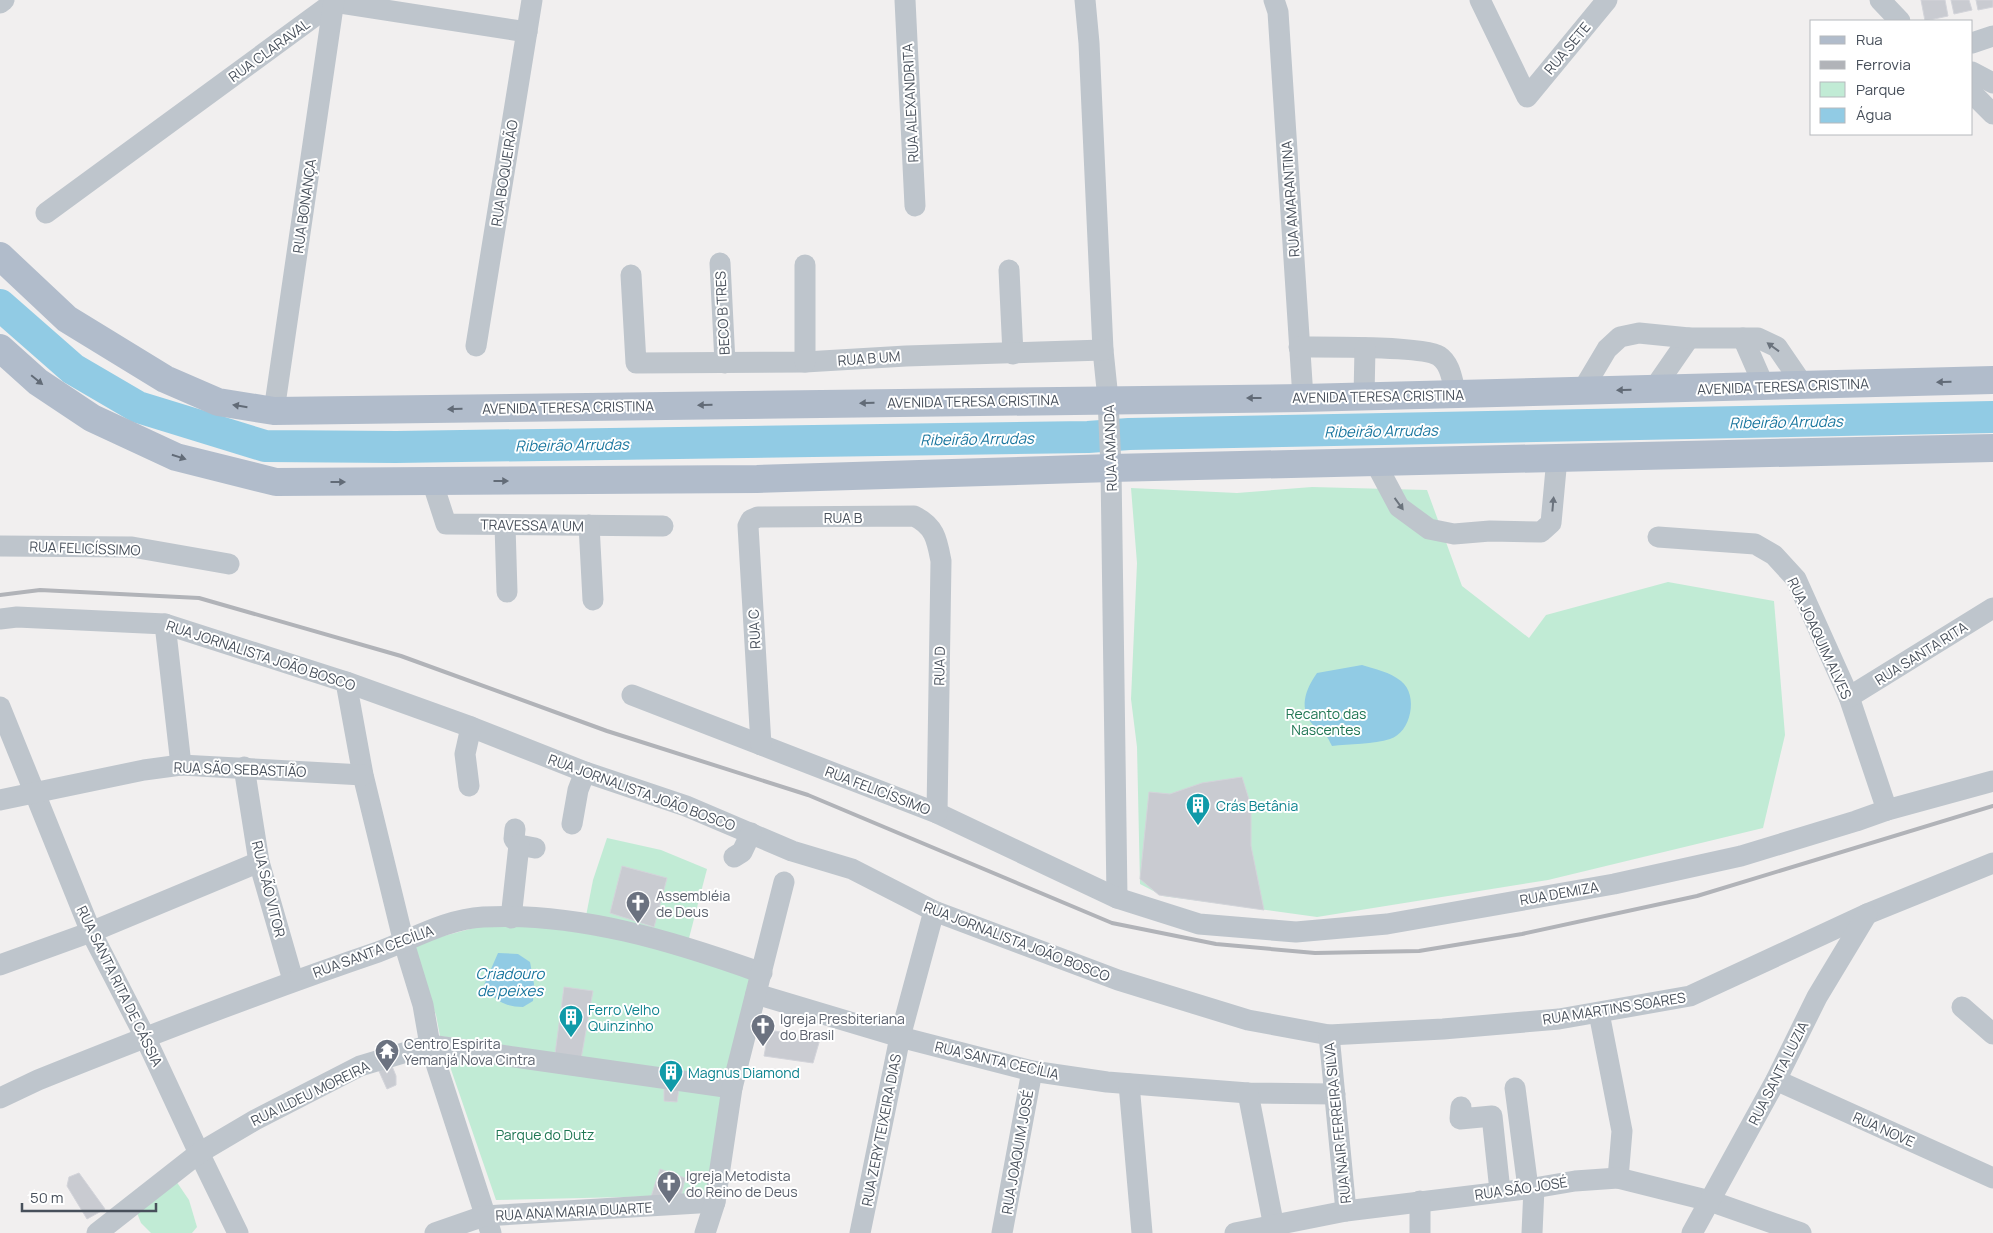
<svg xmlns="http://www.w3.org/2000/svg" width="1993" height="1233" font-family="Manrope,sans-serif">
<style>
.green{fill:#c1ebd5}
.water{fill:#91cbe4}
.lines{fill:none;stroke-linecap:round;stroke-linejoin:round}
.river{stroke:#91cbe4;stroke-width:32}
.building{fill:#c9cbd1;stroke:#d3d4da}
.minor{stroke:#bec5cc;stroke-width:21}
.major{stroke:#b1bccb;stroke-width:28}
.rail{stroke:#b1b3b8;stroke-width:4}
.oneway{fill:#6b737d}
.oneway2{fill:#626b77}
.labels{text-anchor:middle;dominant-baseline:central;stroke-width:4;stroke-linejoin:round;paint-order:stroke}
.street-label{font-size:14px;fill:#48505b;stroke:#fff}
.park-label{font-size:14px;fill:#1f7653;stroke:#fff}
.culture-label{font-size:14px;fill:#0d838f;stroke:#fff;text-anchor:start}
.worship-label{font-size:14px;fill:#5b616d;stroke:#fff;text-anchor:start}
.water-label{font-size:15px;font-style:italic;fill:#18759e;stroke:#fff}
</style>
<rect width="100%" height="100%" fill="#f1efef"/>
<g class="green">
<polygon points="1312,487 1427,490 1462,586 1529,638 1546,615 1668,582 1774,601 1785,735 1763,828 1548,880 1317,917 1163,896 1140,884 1137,747 1131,699 1137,563 1131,488 1237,493"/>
<polygon points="607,838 661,850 707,869 688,942 586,916 593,880"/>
<polygon points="485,925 591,929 756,977 728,1086 589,1058 440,1036 436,1015 410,945"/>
<polygon points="445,1052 725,1093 708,1195 496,1200"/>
<polygon points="176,1181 189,1200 197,1227 192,1233 151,1233 141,1223 135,1208"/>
</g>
<g class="water">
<path d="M1362,665c13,4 28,7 39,16 18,14 10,52 -11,58 -16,5 -41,5 -58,7 -7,-15 -8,-11 -18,-20 -16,-17 -9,-36 3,-53z"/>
<path d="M498,953l20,1 12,8 4,22 -1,17 -10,6c-20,-1 -28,-6 -39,-22z"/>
</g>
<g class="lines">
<polyline class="river" points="0,305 73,369 138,407 265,446 396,447 1088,437 1129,434 1993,417"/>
</g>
<g class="building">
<polygon points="1921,0 1945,0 1948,16 1925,21"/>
<polygon points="1951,0 1969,0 1972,10 1954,14"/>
<polygon points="1976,0 1993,0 1993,7 1978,10"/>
<polygon points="1242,777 1251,806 1251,846 1264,910 1159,895 1140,879 1149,792 1170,794 1202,783"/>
<polygon points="622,866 667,878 654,927 610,913"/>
<polygon points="564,987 593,991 581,1059 555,1054"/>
<polygon points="769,1030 820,1039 813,1063 764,1056"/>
<polygon points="392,1066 396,1076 396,1085 387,1089 378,1069"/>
<polygon points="664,1083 679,1089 677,1102 664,1101"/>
<polygon points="660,1169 685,1178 680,1201 649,1203"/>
<polygon points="79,1173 105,1209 87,1219 67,1186 69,1177"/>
</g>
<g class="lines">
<g class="minor">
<polyline points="905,0 915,206"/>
<polyline points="1085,0 1089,43 1103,350 1108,399 1111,468 1117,898"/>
<polyline points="1274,0 1278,12 1303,398"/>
<polyline points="1480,0 1527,97 1607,0"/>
<polyline points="1880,0 1900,21"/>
<polyline points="0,3 4,0"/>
<polyline points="1972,43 1993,36"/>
<polyline points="1972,72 1993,83"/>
<polyline points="1972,93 1993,114"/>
<polyline points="46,213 334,2 527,32"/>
<polyline points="720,263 725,363"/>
<polyline points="1009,270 1013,354"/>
<polyline points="631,275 636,363 805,362 906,356 1103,350"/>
<polyline points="1743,338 1764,386"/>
<polyline points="476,346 532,0"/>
<path d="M1299,347c25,0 125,-1 140,9 12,8 13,25 17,38"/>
<polyline points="805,362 805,265"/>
<polyline points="1653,390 1689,338"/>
<polyline points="1582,391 1607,349 1620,337 1639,333 1689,338 1758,338 1777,347 1803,385"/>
<polyline points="1364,397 1365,348"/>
<polyline points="274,411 334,0"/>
<polyline points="1375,462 1399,507 1429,529 1454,534 1490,531 1541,532 1551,523 1557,458"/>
<polyline points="432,481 446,524 663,526"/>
<polyline points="505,525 507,592"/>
<polyline points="589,525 593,600"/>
<polyline points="1658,537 1755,544 1774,555 1796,579 1849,697 1887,810"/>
<polyline points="0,546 132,547 229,564"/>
<polyline points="0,619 17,617 165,624 346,682 471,727 585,772 686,806 792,851 852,869 934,911 1118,980 1248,1020 1329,1035 1443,1029 1559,1019 1690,996 1867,914 1993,863"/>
<polyline points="165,624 181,765"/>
<polyline points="346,682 363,775 404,943 423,1005 430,1045 491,1233"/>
<polyline points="632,695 937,813 1117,898 1199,924 1296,932 1387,924 1614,884 1741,856 1856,821 1887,810 1993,781"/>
<polyline points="1849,697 1993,608"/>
<polyline points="0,707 91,932 145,1037 199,1153 238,1233"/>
<path d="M761,745l-13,-219 3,-6 7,-3 156,-1c21,10 23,24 27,45l-4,252"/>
<polyline points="244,767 259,862 293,980"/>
<polyline points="469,786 465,754 471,727"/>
<polyline points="0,800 144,770 181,765 363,775"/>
<polyline points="572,824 578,790 585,772"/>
<polyline points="515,829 514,839 519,845 535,848"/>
<polyline points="734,857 742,852 751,833"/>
<polyline points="511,918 519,845"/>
<polyline points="0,965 91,932 259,862"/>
<polyline points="756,994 900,1037 1032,1071 1107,1082 1248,1093 1335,1094"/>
<polyline points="1962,1007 1993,1034"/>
<polyline points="1599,1013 1622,1131 1618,1178"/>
<polyline points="1329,1035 1346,1211"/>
<polyline points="1776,1080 1993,1178"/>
<polyline points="1129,1084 1142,1233"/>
<polyline points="1515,1088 1528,1188"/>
<polyline points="1248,1093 1274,1227"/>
<path d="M0,1098l38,-18c112,-45 225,-89 340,-128 33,-12 68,-33 105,-35 95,-5 190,24 279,56"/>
<polyline points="1461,1107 1460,1119 1492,1116 1500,1191"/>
<polyline points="97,1233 199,1153 255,1120 360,1066 430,1045 732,1088"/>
<polyline points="435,1233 484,1216 715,1202"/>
<polyline points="705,1233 715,1202 732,1088 784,882"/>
<polyline points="860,1233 900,1037 934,911"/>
<polyline points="1002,1233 1032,1071"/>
<polyline points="1235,1233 1346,1211 1534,1188 1575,1181 1618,1178 1710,1201 1801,1233"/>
<polyline points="1420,1233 1420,1201"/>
<polyline points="1532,1233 1534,1188"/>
<polyline points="1692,1233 1776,1080 1817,997 1867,914"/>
</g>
<g class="major">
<polyline points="0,256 67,319 165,379 218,402 274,411 1303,398 1993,380"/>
<polyline points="0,348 38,382 92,418 176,457 276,482 757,479 1111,468 1993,448"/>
</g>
<polyline class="rail" points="0,595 40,590 199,598 401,656 607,731 808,795 1112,923 1216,944 1315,953 1419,951 1522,934 1697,896 1993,806"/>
</g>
<defs><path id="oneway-solid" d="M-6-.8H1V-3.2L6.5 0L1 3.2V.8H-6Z" transform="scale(1.25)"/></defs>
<g class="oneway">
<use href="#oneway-solid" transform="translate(1773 347) rotate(-144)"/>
<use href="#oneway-solid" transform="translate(1399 504) rotate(54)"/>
<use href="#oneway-solid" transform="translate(1553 504) rotate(-85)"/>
</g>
<g class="oneway2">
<use href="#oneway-solid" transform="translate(37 380) rotate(39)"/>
<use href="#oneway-solid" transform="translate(1944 382) rotate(179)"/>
<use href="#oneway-solid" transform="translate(1624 390) rotate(179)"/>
<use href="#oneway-solid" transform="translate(1254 398) rotate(180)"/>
<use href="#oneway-solid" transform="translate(867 403) rotate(179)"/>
<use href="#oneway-solid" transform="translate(705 405) rotate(179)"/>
<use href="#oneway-solid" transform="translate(240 406) rotate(-171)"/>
<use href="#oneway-solid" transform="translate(455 409) rotate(179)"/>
<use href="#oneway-solid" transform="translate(179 457) rotate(18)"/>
<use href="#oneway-solid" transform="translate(501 481)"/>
<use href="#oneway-solid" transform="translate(338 482)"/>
</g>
<defs>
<symbol id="building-pin" viewBox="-11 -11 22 30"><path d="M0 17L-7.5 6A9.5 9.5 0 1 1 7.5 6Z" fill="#0f9aa8" stroke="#fff"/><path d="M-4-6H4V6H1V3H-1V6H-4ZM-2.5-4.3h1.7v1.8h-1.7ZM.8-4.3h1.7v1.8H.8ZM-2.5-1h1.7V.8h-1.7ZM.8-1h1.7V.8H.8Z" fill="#fff"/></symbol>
<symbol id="church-pin" viewBox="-11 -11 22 30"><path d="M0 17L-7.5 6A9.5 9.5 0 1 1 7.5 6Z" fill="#6b7280" stroke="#fff"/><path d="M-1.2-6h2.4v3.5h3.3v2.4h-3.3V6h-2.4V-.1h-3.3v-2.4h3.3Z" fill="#fff"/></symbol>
<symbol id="temple-pin" viewBox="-11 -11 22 30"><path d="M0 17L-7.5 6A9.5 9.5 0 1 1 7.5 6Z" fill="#6b7280" stroke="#fff"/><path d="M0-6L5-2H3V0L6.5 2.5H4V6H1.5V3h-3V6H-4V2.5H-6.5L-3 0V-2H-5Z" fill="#fff"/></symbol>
</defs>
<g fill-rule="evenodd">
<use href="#building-pin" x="1184" y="791" width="28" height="38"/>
<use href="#church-pin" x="624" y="889" width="28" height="38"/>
<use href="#building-pin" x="557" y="1003" width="28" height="38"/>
<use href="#church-pin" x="749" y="1012" width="28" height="38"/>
<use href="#temple-pin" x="373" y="1037" width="28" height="38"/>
<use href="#building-pin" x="657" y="1058" width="28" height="38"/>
<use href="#church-pin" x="655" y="1169" width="28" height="38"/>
</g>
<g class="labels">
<g class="street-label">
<text transform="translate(1567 48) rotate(-50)">RUA SETE</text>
<text transform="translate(269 50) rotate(-36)">RUA CLARAVAL</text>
<text transform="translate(910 103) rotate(-93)">RUA ALEXANDRITA</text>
<text transform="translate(504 173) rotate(-81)">RUA BOQUEIRÃO</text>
<text transform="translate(1290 199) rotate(-94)">RUA AMARANTINA</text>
<text transform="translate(304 206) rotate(-82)">RUA BONANÇA</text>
<text transform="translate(722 313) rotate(-93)">BECO B TRES</text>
<text transform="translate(869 358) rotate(-4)">RUA B UM</text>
<text transform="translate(1783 386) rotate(-2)">AVENIDA TERESA CRISTINA</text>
<text transform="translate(1378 396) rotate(-1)">AVENIDA TERESA CRISTINA</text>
<text transform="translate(973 401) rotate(-1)">AVENIDA TERESA CRISTINA</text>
<text transform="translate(568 407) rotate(-1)">AVENIDA TERESA CRISTINA</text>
<text transform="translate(1110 448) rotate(-92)">RUA AMANDA</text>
<text x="843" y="517">RUA B</text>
<text transform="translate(532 525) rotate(1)">TRAVESSA A UM</text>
<text transform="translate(85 548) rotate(2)">RUA FELICÍSSIMO</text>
<text transform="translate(754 629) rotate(-93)">RUA C</text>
<text transform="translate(1820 638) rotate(65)">RUA JOAQUIM ALVES</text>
<text transform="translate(1921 653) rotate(-32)">RUA SANTA RITA</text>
<text transform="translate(261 655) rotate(18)">RUA JORNALISTA JOÃO BOSCO</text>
<text transform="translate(939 666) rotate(-89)">RUA D</text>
<text transform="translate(240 769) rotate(2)">RUA SÃO SEBASTIÃO</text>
<text transform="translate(878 790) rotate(21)">RUA FELICÍSSIMO</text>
<text transform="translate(642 792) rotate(20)">RUA JORNALISTA JOÃO BOSCO</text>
<text transform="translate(269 889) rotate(76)">RUA SÃO VITOR</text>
<text transform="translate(1559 893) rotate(-10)">RUA DEMIZA</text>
<text transform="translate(1017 941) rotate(21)">RUA JORNALISTA JOÃO BOSCO</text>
<text transform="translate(373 951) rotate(-20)">RUA SANTA CECÍLIA</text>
<text transform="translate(120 986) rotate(64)">RUA SANTA RITA DE CÁSSIA</text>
<text transform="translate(1614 1008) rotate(-9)">RUA MARTINS SOARES</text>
<text transform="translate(997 1060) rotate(13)">RUA SANTA CECÍLIA</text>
<text transform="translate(1778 1073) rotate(-63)">RUA SANTA LUZIA</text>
<text transform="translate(310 1093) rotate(-26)">RUA ILDEU MOREIRA</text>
<text transform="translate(1337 1123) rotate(-96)">RUA NAIR FERREIRA SILVA</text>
<text transform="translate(1884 1129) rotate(24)">RUA NOVE</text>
<text transform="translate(881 1130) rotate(-79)">RUA ZERY TEIXEIRA DIAS</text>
<text transform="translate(1017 1152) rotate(-80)">RUA JOAQUIM JOSÉ</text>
<text transform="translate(1521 1188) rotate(-8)">RUA SÃO JOSÉ</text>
<text transform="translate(574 1211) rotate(-3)">RUA ANA MARIA DUARTE</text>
</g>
<g class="park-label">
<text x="1326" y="713">Recanto das<tspan x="1326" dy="16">Nascentes</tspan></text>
<text x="545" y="1134">Parque do Dutz</text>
</g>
<g class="culture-label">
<text x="1216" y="805">Crás Betânia</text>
<text x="588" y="1009">Ferro Velho<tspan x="588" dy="16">Quinzinho</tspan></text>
<text x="688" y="1072">Magnus Diamond</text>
</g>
<g class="worship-label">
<text x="656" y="895">Assembléia<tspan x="656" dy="16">de Deus</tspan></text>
<text x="780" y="1018">Igreja Presbiteriana<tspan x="780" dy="16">do Brasil</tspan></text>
<text x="404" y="1043">Centro Espirita<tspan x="404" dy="16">Yemanjá Nova Cintra</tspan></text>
<text x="686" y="1175">Igreja Metodista<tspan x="686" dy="16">do Reino de Deus</tspan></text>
</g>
<g class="water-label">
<text transform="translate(1786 422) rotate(-1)">Ribeirão Arrudas</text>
<text transform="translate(1381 431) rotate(-1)">Ribeirão Arrudas</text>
<text transform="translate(977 439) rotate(-1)">Ribeirão Arrudas</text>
<text transform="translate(572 445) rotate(-1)">Ribeirão Arrudas</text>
<text x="510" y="973">Criadouro<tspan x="510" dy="17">de peixes</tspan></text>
</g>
</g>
<rect x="1810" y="20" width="162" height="115" fill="#ffffff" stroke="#b6b9bd"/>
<rect x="1820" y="36" width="25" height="8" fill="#b1bccb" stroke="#b6b9bd"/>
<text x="1856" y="45" font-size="15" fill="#48505b">Rua</text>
<rect x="1820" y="61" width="25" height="8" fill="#b1b3b8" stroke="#b6b9bd"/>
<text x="1856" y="70" font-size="15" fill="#48505b">Ferrovia</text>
<rect x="1820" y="82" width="25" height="15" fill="#c1ebd5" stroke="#b6b9bd"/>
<text x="1856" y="95" font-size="15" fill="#48505b">Parque</text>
<rect x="1820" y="108" width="25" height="15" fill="#91cbe4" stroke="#b6b9bd"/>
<text x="1856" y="120" font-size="15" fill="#48505b">Água</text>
<path d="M22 1203v8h134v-8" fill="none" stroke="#48505b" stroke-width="2.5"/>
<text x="30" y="1203" font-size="15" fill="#48505b" stroke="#ffffff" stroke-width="4" paint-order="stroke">50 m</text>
</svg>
